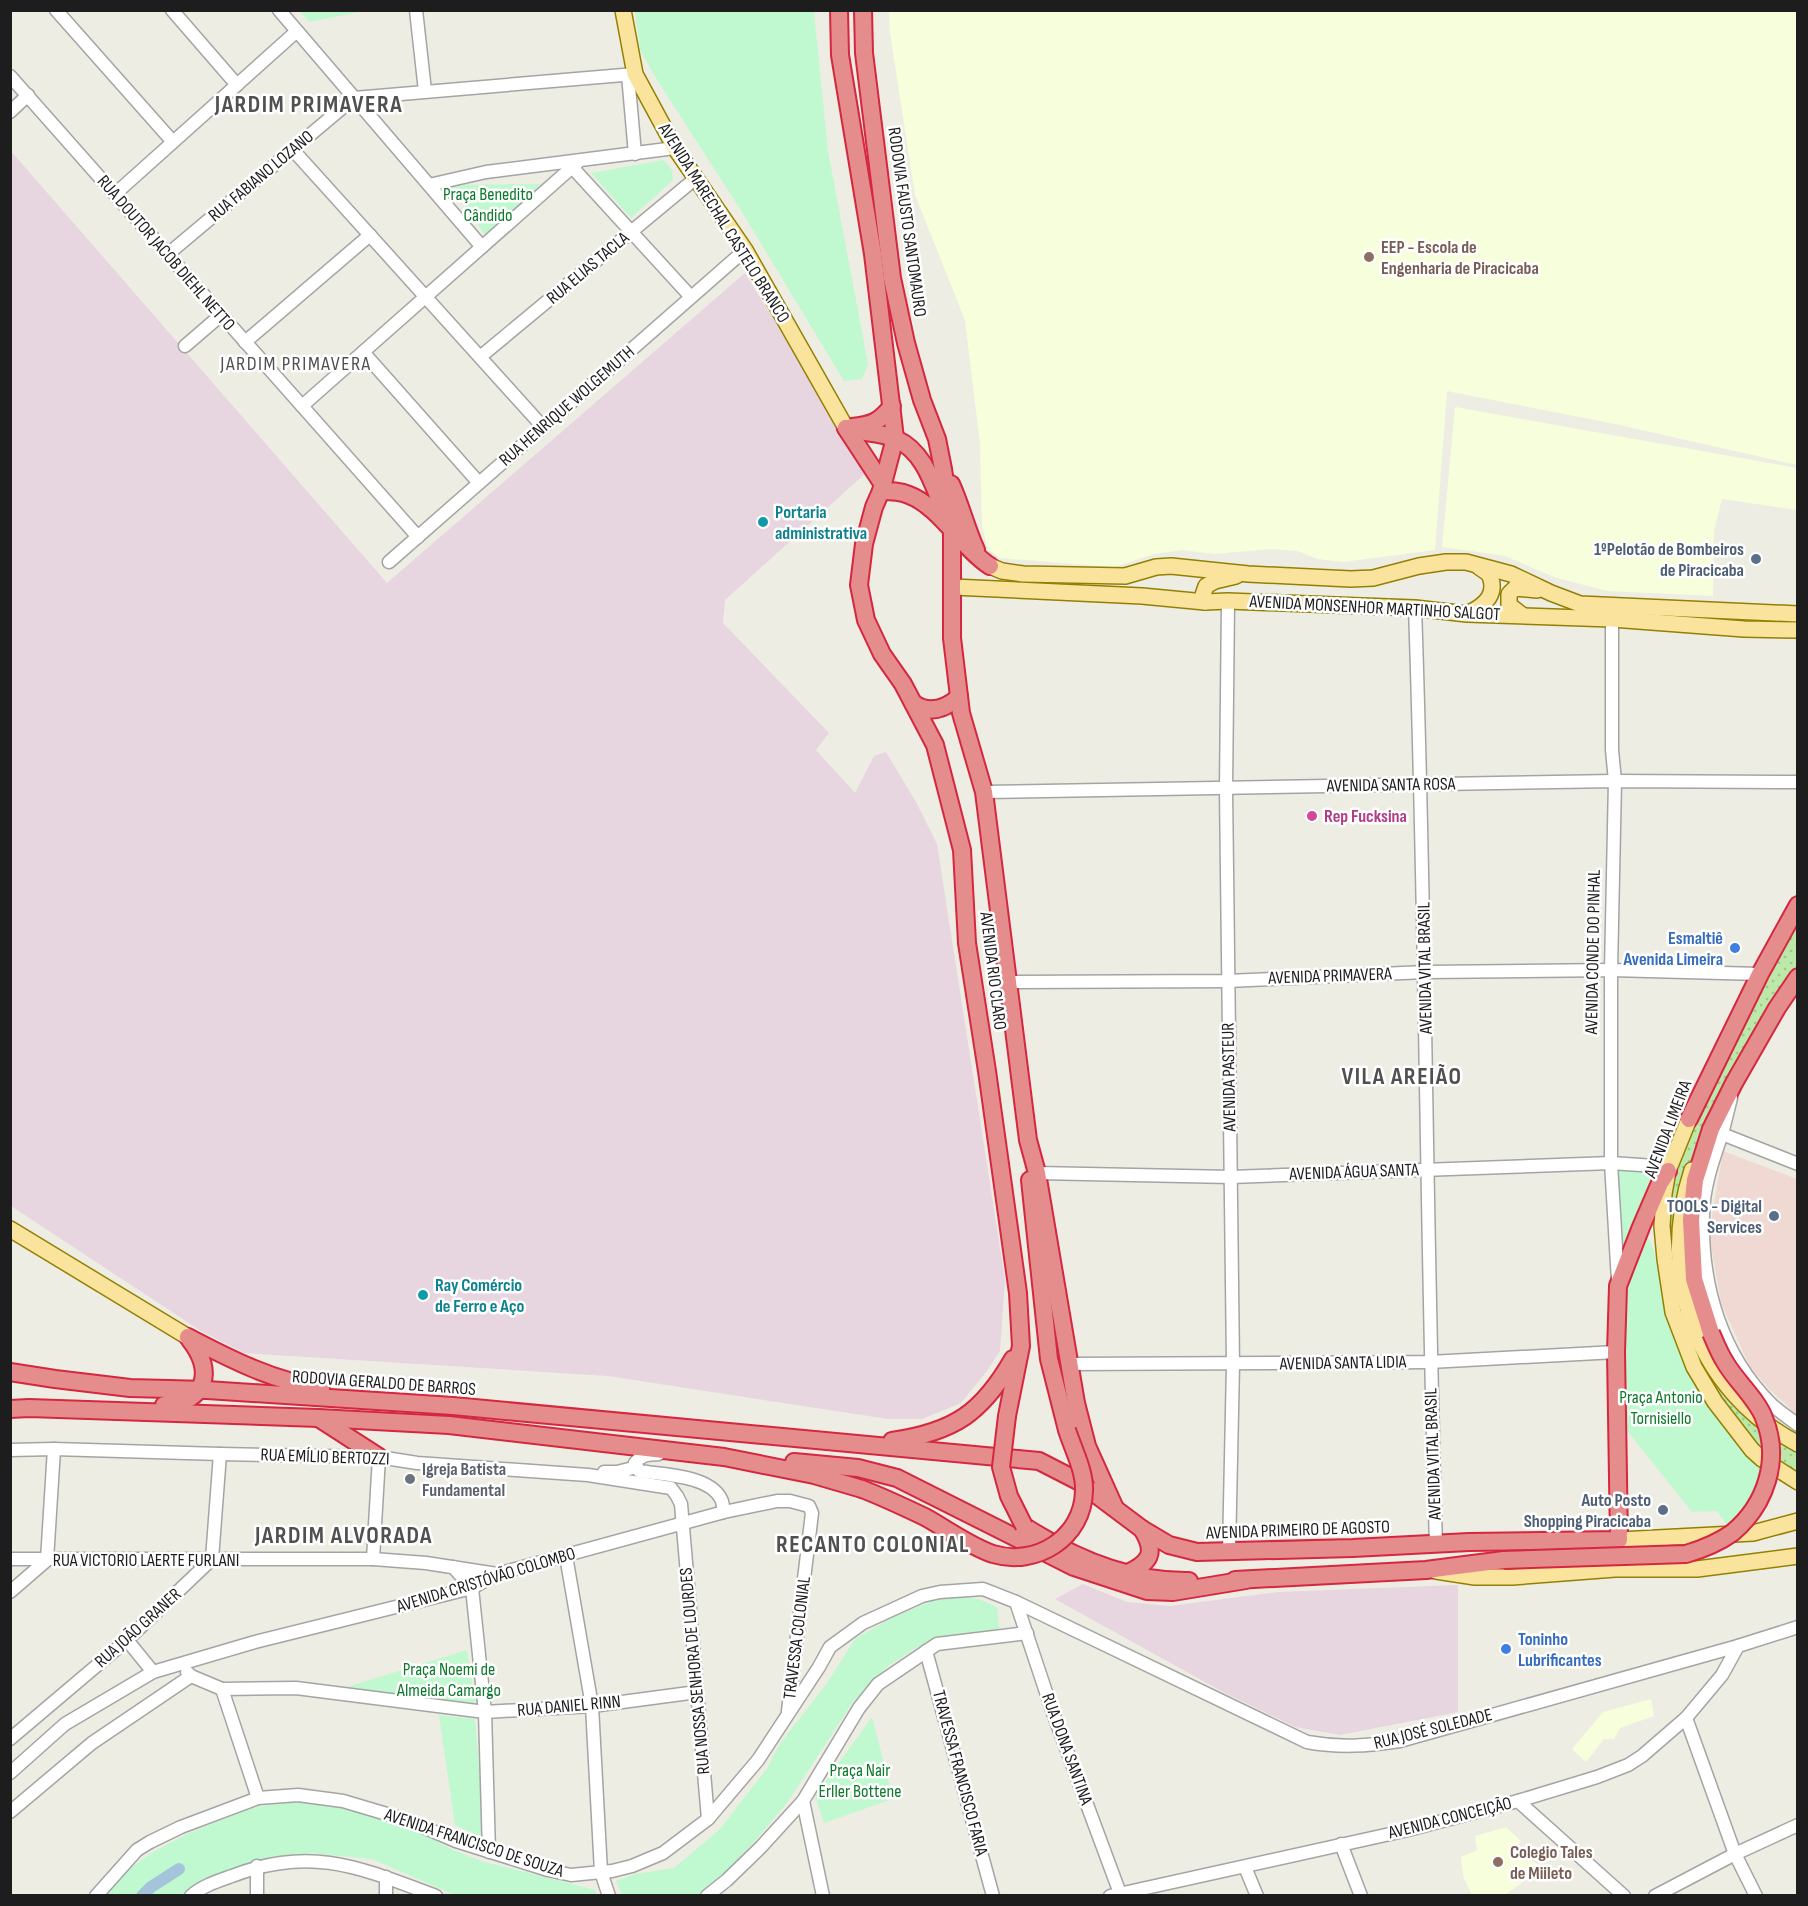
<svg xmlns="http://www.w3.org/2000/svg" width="1808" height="1906" font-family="'Sofia Sans Condensed',sans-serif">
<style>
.commercial{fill:#efd9d2}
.industrial{fill:#e7d5e0}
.education{fill:#f7fedc}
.grass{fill:url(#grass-dots)}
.park{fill:#c0f8d0}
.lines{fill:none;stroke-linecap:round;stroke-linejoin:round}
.canal{stroke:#a4c4db;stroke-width:12}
.minor-casing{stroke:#a4a4a4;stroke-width:15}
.major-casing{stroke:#938003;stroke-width:18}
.highway-casing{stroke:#d52740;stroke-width:20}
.minor{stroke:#fff;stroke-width:12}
.major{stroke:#fae49d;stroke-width:15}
.highway{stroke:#e48d8c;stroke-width:16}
.highway-bridge-casing{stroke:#d52740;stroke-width:20;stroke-linecap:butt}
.highway-bridge{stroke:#e48d8c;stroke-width:16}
.education-dot{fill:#8d6e63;stroke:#fff;stroke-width:2}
.culture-dot{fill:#0f9aa8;stroke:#fff;stroke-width:2}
.service-dot{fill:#5c6f8a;stroke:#fff;stroke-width:2}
.hotel-dot{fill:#d1479c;stroke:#fff;stroke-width:2}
.shop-dot{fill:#3f7fe0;stroke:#fff;stroke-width:2}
.worship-dot{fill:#6b7280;stroke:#fff;stroke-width:2}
.labels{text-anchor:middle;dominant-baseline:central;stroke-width:5;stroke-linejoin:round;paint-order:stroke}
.street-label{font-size:18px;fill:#1d1d1d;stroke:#fff}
.park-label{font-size:18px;fill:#0e792c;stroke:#fff}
.education-label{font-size:18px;font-weight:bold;fill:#785e54;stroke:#fff;text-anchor:start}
.culture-label{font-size:18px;font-weight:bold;fill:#0d838f;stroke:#fff;text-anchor:start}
.service-label{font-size:18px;font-weight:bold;fill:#4e5e75;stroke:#fff;text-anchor:end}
.hotel-label{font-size:18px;font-weight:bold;fill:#b23c85;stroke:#fff;text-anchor:start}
.shop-label{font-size:18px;font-weight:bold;fill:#366cbe;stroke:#fff;text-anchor:end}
.worship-label{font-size:18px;font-weight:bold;fill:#5b616d;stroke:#fff;text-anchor:start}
.neighbourhood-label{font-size:20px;letter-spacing:1.5px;fill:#505050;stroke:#fff}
.district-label{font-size:24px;font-weight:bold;letter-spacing:1.5px;fill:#505050;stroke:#fff}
</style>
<defs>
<pattern id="grass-dots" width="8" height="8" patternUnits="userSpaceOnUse" patternTransform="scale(1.5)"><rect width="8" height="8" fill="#bce8aa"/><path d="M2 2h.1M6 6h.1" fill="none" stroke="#a1c792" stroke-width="1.8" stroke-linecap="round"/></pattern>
</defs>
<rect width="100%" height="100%" fill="#eeede3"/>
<polygon class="commercial" points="1723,1151 1797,1179 1797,1415 1767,1387 1750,1367 1721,1303 1709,1234"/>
<g class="industrial">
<polygon points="10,150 387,583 745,273 867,472 725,600 723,623 829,733 816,750 855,793 874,756 886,752 916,802 937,844 1005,1280 1000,1351 987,1371 961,1403 922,1419 888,1419 608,1376 244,1353 201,1331 11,1206"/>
<polygon points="1083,1584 1127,1602 1170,1606 1278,1592 1458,1585 1458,1712 1340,1735 1295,1727 1223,1692 1055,1599"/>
</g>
<g class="education">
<polygon points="889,11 1797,11 1797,465 1615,424 1447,391 1435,550 1343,562 1317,559 1297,551 1272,549 1214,554 1182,550 1154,554 1114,567 1000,558 988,549 982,526 980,444 965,320 915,195 890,33"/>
<polygon points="1455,407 1797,468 1797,510 1722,499 1714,530 1713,596 1607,591 1554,577 1505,556 1442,547"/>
<polygon points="1651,1699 1654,1716 1620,1728 1614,1739 1604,1739 1586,1762 1572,1749 1603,1712"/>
<polygon points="1506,1827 1521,1841 1516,1848 1542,1868 1505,1895 1472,1895 1463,1876 1461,1857 1477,1850 1475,1836"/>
</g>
<polygon class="grass" points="1797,904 1797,977 1701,1150 1708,1361 1797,1444 1797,1482 1762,1459 1715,1402 1668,1289 1668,1171"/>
<g class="park">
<polygon points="300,11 365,11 309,22"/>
<polygon points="635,11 814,11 828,151 868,364 862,379 844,381 742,212 659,83 640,50"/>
<polygon points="664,160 672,170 673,180 631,218 591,173"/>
<polygon points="541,184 485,235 451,185"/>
<polygon points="1611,1163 1660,1171 1641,1227 1653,1247 1664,1303 1691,1376 1707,1404 1744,1455 1769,1473 1731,1531 1717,1511 1692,1512 1617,1418"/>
<polygon points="962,1597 979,1599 997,1607 1000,1634 936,1640 914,1649 888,1666 853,1702 787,1803 755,1841 723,1875 698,1895 622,1895 616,1881 635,1874 674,1868 720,1829 768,1767 779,1745 827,1683 855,1639 895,1616 940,1598"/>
<polygon points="467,1650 476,1705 347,1687"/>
<polygon points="439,1715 475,1719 485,1839 455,1825"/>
<polygon points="872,1717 893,1799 824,1823 815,1796"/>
<polygon points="301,1801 345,1806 410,1827 451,1849 481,1861 595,1890 597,1895 455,1895 372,1859 310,1853 265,1859 242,1866 220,1874 179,1895 103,1896 132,1867 151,1853 187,1834 254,1807"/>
</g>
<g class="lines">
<polyline class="canal" points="142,1896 151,1887 179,1869"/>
<defs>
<g id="minor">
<polyline points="56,10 173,142"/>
<polyline points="172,10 237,85"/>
<polyline points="279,10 482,247"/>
<polyline points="416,10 425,91"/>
<polyline points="628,75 635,154"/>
<polyline points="10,76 418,537"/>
<polyline points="10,112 28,95"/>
<polyline points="293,150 543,427"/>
<polyline points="572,167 691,297"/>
<polyline points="429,185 486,172 675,148"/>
<polyline points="115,194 297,31"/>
<polyline points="168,254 354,98 635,74"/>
<polyline points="245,342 370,235"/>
<polyline points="185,346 221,315"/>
<polyline points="363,352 479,483"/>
<polyline points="480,357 696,178"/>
<polyline points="302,406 578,162"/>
<polyline points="389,562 745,250"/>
<polyline points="1228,601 1226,789 1233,1365 1229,1552"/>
<path d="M1415,608c11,312 11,624 21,936"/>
<polyline points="1612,619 1612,750 1615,781 1611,970 1611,1163 1618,1281"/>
<polyline points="984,792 1615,781 1798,782"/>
<polyline points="1007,982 1228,981 1425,972 1611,970 1760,974"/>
<polyline points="1731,1098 1722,1134 1798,1164"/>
<path d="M1722,1134c-9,26 -19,54 -19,81 -2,70 18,140 69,190 8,7 17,13 26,20"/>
<polyline points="1037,1173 1231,1177 1611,1163 1670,1167"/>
<polyline points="1070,1364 1430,1362 1616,1352"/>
<polyline points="10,1450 54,1449 220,1454 379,1457 417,1463 588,1475 671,1488 677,1496 681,1504 708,1819"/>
<path d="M659,1454c-11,1 -17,0 -24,9l4,8c24,4 70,4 82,28 2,3 2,9 3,13"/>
<polyline points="604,1472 617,1472 637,1467"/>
<polyline points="566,1556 592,1706 601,1872 609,1896"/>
<polyline points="10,1559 373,1559 426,1563 497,1574"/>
<polyline points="373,1559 379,1457"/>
<polyline points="453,1567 472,1588 485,1712 489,1852"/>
<polyline points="10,1592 47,1560 54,1449"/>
<polyline points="1016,1602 1053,1713 1121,1896"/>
<polyline points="127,1640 153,1672"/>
<polyline points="926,1651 993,1896"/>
<polyline points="191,1676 222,1689 296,1688 485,1712 592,1706 697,1692"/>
<polyline points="222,1689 258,1798"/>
<polyline points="1686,1718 1735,1854 1756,1896"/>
<polyline points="10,1739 127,1640 212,1559 220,1454"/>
<polyline points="10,1773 65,1724 153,1672 255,1642 472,1588 497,1574 724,1512 777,1501 790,1501 809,1506 812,1513 788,1711"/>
<polyline points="803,1801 823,1896"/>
<polyline points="1518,1801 1624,1896"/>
<polyline points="10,1812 92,1743 191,1676 187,1672"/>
<polyline points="1341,1844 1361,1896"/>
<polyline points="1245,1867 1257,1896"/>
<path d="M96,1896l41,-46 13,-8 31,-15 77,-29 40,-3 45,6 64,19 49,21 92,29 23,5 41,-4 20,-5 31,-13 45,-34 50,-59 61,-93 11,-20 33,-24 59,-27 18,-4 43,-3 33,13 291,140c33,6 60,4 93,-1l338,-95 60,-19"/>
<path d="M191,1896c11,-10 27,-15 41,-20 80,-31 129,-8 204,20"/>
<polyline points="257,1896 257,1866"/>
<polyline points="386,1896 386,1877"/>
<polyline points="707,1896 727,1880 761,1847 803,1801 859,1708 878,1684 937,1644 1027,1633"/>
<polyline points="1110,1896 1408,1830 1518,1801 1597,1777 1628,1765 1642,1756 1686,1718 1722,1675 1738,1646"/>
<polyline points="1655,1896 1735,1854 1798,1825"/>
</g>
<g id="major">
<polyline points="623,10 635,74 675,148 745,250 846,428"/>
<polyline points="990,566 1002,571 1023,574 1125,576 1156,567 1171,566 1248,574 1351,579 1373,578 1419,566 1446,562 1466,562 1511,574 1551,593 1580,604 1798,614"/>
<polyline points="953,587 1142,596 1205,602 1228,601 1415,608 1467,614 1612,619 1744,629 1798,630"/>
<polyline points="1205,602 1203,595 1206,586 1215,581 1236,576"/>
<path d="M1469,613c17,-8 29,-20 20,-39l-10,-7"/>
<polyline points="1522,615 1509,605 1509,594 1515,588 1537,590"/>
<polyline points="1689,1119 1668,1171 1664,1194 1662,1226 1665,1259 1673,1312 1694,1367 1715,1402 1752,1450 1762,1459 1798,1482"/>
<path d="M1692,1170c-35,107 4,220 106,274"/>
<polyline points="10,1229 188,1337"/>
<polyline points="1619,1540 1753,1533 1798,1521"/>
<polyline points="1436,1571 1475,1577 1512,1577 1615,1569 1697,1569 1798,1556"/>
</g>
<g id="highway">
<polyline points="839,10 840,55 873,254 895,438 881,491 874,507 864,544 859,585 866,620 882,654 903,684 935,745 962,850 967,943 987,1071 1018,1293 1021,1346 1007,1416"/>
<polyline points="863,10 864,53 892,278 906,343 922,400 937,439 943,469 952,530 952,638 961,713 984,792 1028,1140 1037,1173 1076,1403 1087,1446 1114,1506"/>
<path d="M852,427c20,-2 27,-5 40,-21"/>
<path d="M846,428c15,5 35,4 50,11 27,12 36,42 46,67"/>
<polyline points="846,428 882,483"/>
<path d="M951,484c10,22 15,44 25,66"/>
<path d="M881,491c10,0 19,0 28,4 30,11 53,53 81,71"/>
<path d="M913,703c16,12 32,6 46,-6"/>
<polyline points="1689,1119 1760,974 1798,905"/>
<polyline points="1030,1180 1049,1359 1067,1430"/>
<polyline points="1711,1333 1694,1279 1691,1220 1695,1180 1711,1129 1734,1083 1777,1008 1798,977"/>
<path d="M188,1337c42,22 85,44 133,51"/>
<polyline points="10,1372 55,1379 130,1388 207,1390 453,1406 1039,1461 1078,1481 1142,1529 1169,1545 1197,1552 1353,1548 1469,1542 1619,1540 1616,1352 1618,1286 1641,1227 1660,1183 1668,1171"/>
<path d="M164,1405c42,-2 51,-34 26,-65"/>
<polyline points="10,1409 29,1408 319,1418 449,1425 724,1457 814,1475 862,1489"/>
<polyline points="320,1419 379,1457"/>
<path d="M892,1441c62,-9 90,-28 121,-82"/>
<polyline points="794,1462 858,1468 897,1478 1074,1567 1147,1591 1173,1592 1246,1580"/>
<path d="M1024,1526c49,32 105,56 165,55"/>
<path d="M1126,1574c24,-11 31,-21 16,-45"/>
<polyline points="1235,1580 1426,1570 1504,1560"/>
</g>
</defs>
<use href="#minor" class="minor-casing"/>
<use href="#major" class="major-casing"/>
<use href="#highway" class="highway-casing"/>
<use href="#minor" class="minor"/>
<use href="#major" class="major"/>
<use href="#highway" class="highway"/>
<defs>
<g id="highway-bridge">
<polyline points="1007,1416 1001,1467 1009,1496 1024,1526"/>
<path d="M862,1489c21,8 42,18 63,28 22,12 44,29 68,37 43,13 90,-16 91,-63 1,-20 -11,-42 -17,-61"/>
<path d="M1504,1560l182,-6c17,-5 32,-11 46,-21 34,-28 49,-74 32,-115 -7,-19 -29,-38 -39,-56 -6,-9 -10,-20 -14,-29"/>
</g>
</defs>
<use href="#highway-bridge" class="highway-bridge-casing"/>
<use href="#highway-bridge" class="highway-bridge"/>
</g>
<g class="education-dot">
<circle cx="1369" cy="257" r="6"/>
<circle cx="1498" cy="1862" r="6"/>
</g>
<g class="culture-dot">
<circle cx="763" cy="522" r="6"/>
<circle cx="423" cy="1295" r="6"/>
</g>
<g class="service-dot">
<circle cx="1756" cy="559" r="6"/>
<circle cx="1774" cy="1216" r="6"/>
<circle cx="1663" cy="1510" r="6"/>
</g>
<circle class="hotel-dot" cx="1312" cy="816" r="6"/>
<g class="shop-dot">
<circle cx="1735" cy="948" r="6"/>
<circle cx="1506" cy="1649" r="6"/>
</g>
<circle class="worship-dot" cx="410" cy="1479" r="6"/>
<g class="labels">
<g class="street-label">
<text transform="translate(261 176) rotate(-40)">RUA FABIANO LOZANO</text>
<text transform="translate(907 222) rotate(82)">RODOVIA FAUSTO SANTOMAURO</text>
<text transform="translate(724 223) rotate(58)">AVENIDA MARECHAL CASTELO BRANCO</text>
<text transform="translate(166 253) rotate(49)">RUA DOUTOR JACOB DIEHL NETTO</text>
<text transform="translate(588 268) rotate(-40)">RUA ELIAS TACLA</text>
<text transform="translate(567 406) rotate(-41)">RUA HENRIQUE WOLGEMUTH</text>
<text transform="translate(1375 608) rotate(3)">AVENIDA MONSENHOR MARTINHO SALGOT</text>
<text transform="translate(1391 785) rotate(-1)">AVENIDA SANTA ROSA</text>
<text transform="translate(1593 952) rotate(-89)">AVENIDA CONDE DO PINHAL</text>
<text transform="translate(1425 968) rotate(-91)">AVENIDA VITAL BRASIL</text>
<text transform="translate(993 971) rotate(83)">AVENIDA RIO CLARO</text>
<text transform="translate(1330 976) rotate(-2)">AVENIDA PRIMAVERA</text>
<text transform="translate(1229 1077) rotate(-91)">AVENIDA PASTEUR</text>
<text transform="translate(1668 1129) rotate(-69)">AVENIDA LIMEIRA</text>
<text transform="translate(1354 1172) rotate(-2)">AVENIDA ÁGUA SANTA</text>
<text transform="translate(1343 1363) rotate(-1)">AVENIDA SANTA LIDIA</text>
<text transform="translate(384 1383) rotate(4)">RODOVIA GERALDO DE BARROS</text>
<text transform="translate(1433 1454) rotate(-92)">AVENIDA VITAL BRASIL</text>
<text transform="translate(325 1457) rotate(2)">RUA EMÍLIO BERTOZZI</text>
<text transform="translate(1298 1530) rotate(-2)">AVENIDA PRIMEIRO DE AGOSTO</text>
<text x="146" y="1560">RUA VICTORIO LAERTE FURLANI</text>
<text transform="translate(486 1580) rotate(-17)">AVENIDA CRISTÓVÃO COLOMBO</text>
<text transform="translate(138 1628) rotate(-42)">RUA JOÃO GRANER</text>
<text transform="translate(797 1638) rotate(-83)">TRAVESSA COLONIAL</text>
<text transform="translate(695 1671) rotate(-95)">RUA NOSSA SENHORA DE LOURDES</text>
<text transform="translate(569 1706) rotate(-5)">RUA DANIEL RINN</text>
<text transform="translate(1433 1729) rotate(-14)">RUA JOSÉ SOLEDADE</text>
<text transform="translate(1067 1749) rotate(70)">RUA DONA SANTINA</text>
<text transform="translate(960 1773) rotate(75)">TRAVESSA FRANCISCO FARIA</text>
<text transform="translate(1450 1818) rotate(-14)">AVENIDA CONCEIÇÃO</text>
<text transform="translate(474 1843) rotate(18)">AVENIDA FRANCISCO DE SOUZA</text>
</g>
<g class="park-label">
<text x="488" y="194">Praça Benedito<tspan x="488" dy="21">Cândido</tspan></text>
<text x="1661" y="1397">Praça Antonio<tspan x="1661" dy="21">Tornisiello</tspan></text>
<text x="449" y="1669">Praça Noemi de<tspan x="449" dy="21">Almeida Camargo</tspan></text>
<text x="860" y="1770">Praça Nair<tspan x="860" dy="21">Erller Bottene</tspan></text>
</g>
<g class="education-label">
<text x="1381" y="247">EEP - Escola de<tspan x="1381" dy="21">Engenharia de Piracicaba</tspan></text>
<text x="1510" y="1852">Colegio Tales<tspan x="1510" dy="21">de Miileto</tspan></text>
</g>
<g class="culture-label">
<text x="775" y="512">Portaria<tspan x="775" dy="21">administrativa</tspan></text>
<text x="435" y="1285">Ray Comércio<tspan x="435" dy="21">de Ferro e Aço</tspan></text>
</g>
<g class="service-label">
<text x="1744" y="549">1ºPelotão de Bombeiros<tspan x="1744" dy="21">de Piracicaba</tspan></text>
<text x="1762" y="1206">TOOLS - Digital<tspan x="1762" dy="21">Services</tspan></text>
<text x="1651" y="1500">Auto Posto<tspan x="1651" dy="21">Shopping Piracicaba</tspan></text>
</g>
<g class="hotel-label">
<text x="1324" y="816">Rep Fucksina</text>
</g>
<g class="shop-label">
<text x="1723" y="938">Esmaltiê<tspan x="1723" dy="21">Avenida Limeira</tspan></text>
<text x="1518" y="1639" text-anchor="start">Toninho<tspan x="1518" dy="21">Lubrificantes</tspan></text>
</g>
<g class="worship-label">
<text x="422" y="1469">Igreja Batista<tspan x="422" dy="21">Fundamental</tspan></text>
</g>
<g class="neighbourhood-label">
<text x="296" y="364">JARDIM PRIMAVERA</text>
</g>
<g class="district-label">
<text x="309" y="104">JARDIM PRIMAVERA</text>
<text x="1402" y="1076">VILA AREIÃO</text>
<text x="344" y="1535">JARDIM ALVORADA</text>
<text x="873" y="1544">RECANTO COLONIAL</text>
</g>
</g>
<rect width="1808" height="1906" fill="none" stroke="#1d1d1d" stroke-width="24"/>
</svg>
